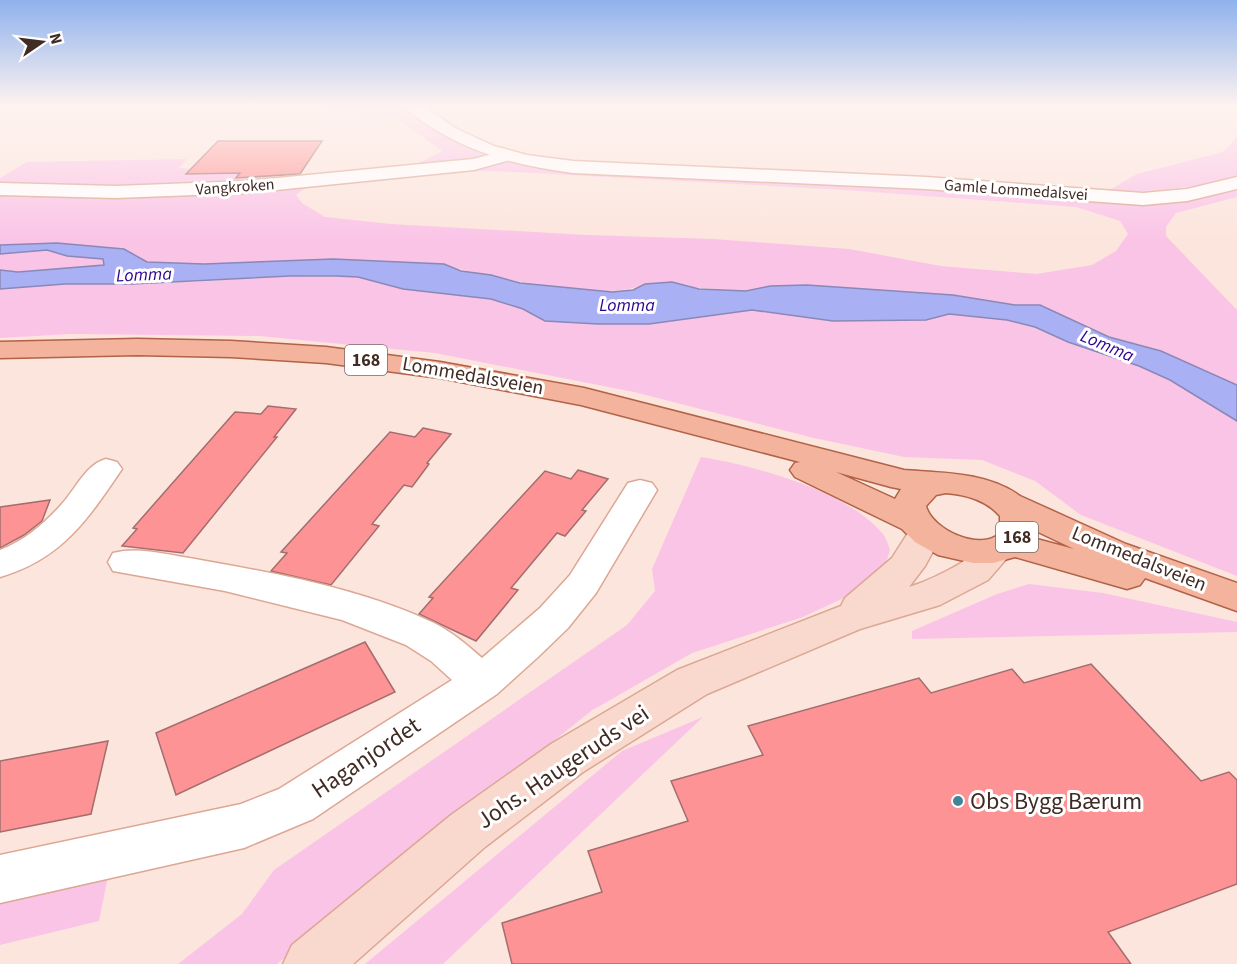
<svg xmlns="http://www.w3.org/2000/svg" width="1237" height="964" font-family="'Source Sans 3',sans-serif">
<style>
.green{fill:#fac4e7}
.water{fill:#aab0f4;stroke:#8a88b6;stroke-width:1.5}
.building{fill:#fd9394;stroke:#a36d6d;stroke-width:1.5}
.lines{fill:none;stroke-linecap:round;stroke-linejoin:round}
.minor-casing{stroke:#dca794;stroke-width:3}
.tertiary-casing{stroke:#dca794;stroke-width:3}
.secondary-casing{stroke:#dca794;stroke-width:3}
.primary-casing{stroke:#b06347;stroke-width:3}
.minor{fill:#fff;fill-rule:evenodd}
.tertiary{fill:#fff;fill-rule:evenodd}
.secondary{fill:#f9d9ce;fill-rule:evenodd}
.primary{fill:#f3b39c;fill-rule:evenodd}
.poi-dot{fill:#448497;stroke:#fff;stroke-width:2}
.labels{text-anchor:middle;dominant-baseline:central;stroke-width:6;stroke-linejoin:round;paint-order:stroke}
.far-street-label{font-size:16px;fill:#412c25;stroke:#fff}
.far-water-label{font-size:18px;font-style:italic;fill:#2c0690;stroke:#fff}
.shield{fill:#fff;stroke:#7a6b66;stroke-width:1.5}
.shield-label{font-size:18px;font-weight:bold;fill:#412c25}
.street-label{font-size:20px;fill:#412c25;stroke:#fff}
.near-street-label{font-size:24px;fill:#412c25;stroke:#fff}
.near-poi-label{font-size:24px;fill:#412c25;stroke:#fff;text-anchor:start}
</style>
<rect width="100%" height="100%" fill="#fce5dd"/>
<g class="green">
<polygon points="330,106 406,106 438,130 483,155 476,161 213,187 168,189 0,185 0,178 27,162 187,159 179,168 191,169 187,174 240,173 237,178 298,177 417,164 442,151 397,118 324,113"/>
<path d="M1237,137v41c-44,9 -87,15 -131,14l31,-18 86,-22z"/>
<path d="M502,160l30,4 532,34 173,-10v9l-61,16 -10,14v9l71,74v75l-76,-34 -52,-14 -69,-32h-25l-62,-10 -146,-10 -37,1 -24,5 -101,-7c-36,16 -113,1 -151,-8 -18,-4 -33,-5 -50,-12l-111,-5 -129,5 -57,-2 -23,-13 -16,-2 -51,-4 -57,2v-52l311,-9 -15,11 6,8 23,14 66,7 195,11 127,4 136,10 92,17 95,8 56,-9 24,-14 12,-17 -8,-13 -44,-14 -231,-17 -351,-19 -43,1z"/>
<polygon points="29,250 47,250 67,256 103,259 104,265 18,272 0,270 0,254"/>
<polygon points="290,276 358,277 403,289 491,299 523,309 545,321 598,324 649,324 752,310 833,321 926,320 949,314 1007,320 1035,327 1068,342 1139,366 1170,380 1237,421 1237,576 1081,515 1035,481 982,460 904,457 814,438 634,392 435,353 259,336 70,334 0,338 0,289 65,284 193,282"/>
<path d="M701,457c52,8 146,34 181,76 4,4 6,11 8,17l-6,19 -23,21 -58,27 -111,36 -101,58 -314,253h-99l64,-50 32,-44 353,-245 28,-34 -3,-22z"/>
<polygon points="1029,584 1103,593 1237,622 1237,632 912,639 912,631 997,594"/>
<polygon points="703,717 443,964 365,964 622,751"/>
<polygon points="108,876 99,921 0,945 0,893"/>
</g>
<polygon class="water" points="57,243 124,249 147,262 204,264 333,259 444,264 461,271 491,275 520,283 612,292 633,290 645,284 672,282 699,289 746,291 770,286 807,285 953,295 1015,305 1040,305 1109,337 1161,351 1237,385 1237,421 1170,380 1139,366 1068,342 1035,327 1007,320 949,314 926,320 833,321 752,310 649,324 598,324 545,321 523,309 491,299 403,289 358,277 336,276 290,276 132,284 65,284 0,289 0,270 18,272 104,265 103,259 67,256 47,250 0,254 0,245"/>
<g class="building">
<polygon points="218,141 322,141 300,174 236,178 240,173 186,174"/>
<polygon points="268,406 296,409 274,437 277,437 183,553 122,546 137,529 133,528 235,412 261,414"/>
<polygon points="423,428 451,434 427,463 429,464 412,487 404,485 372,524 379,526 331,585 271,571 287,553 281,552 390,432 415,437"/>
<polygon points="578,470 608,479 582,510 586,511 565,536 557,533 511,588 518,590 476,641 419,614 433,598 429,597 545,471 571,479"/>
<polygon points="50,500 42,521 24,535 0,548 0,507"/>
<polygon points="365,642 395,692 176,795 156,733"/>
<polygon points="1091,664 1201,781 1229,772 1237,780 1237,884 1108,932 1131,964 512,964 502,923 602,892 588,851 688,821 671,781 763,755 748,726 919,678 931,693 1012,669 1024,683"/>
<polygon points="108,741 91,814 0,832 0,761"/>
</g>
<g class="lines">
<defs>
<g id="minor">
<polygon points="504,151 510,152 513,156 510,160 474,170 246,193 116,198 0,195 0,183 116,186 246,181 473,159"/>
<path d="M106,459l11,3 5,7c-34,50 -60,90 -122,108v-27c24,-9 44,-26 61,-45 14,-15 25,-41 45,-46z"/>
<path d="M640,480l12,3 5,7 -61,103 -28,35 -30,29 -41,37 -184,125 -69,29 -244,55v-48l241,-51 38,-15 173,-109 -21,-19 -25,-16 -64,-25 -117,-29 -112,-20 -5,-9 5,-9c25,-7 56,2 82,6 79,14 165,29 239,64 18,9 33,22 48,35l58,-50 30,-33 58,-92z"/>
</g>
<path id="tertiary" d="M405,106h18l34,23 37,17 33,9 46,6 353,16 217,16 44,-4 50,-12v12l-50,12 -44,4 -217,-16 -353,-16c-52,-7 -98,-18 -142,-46 -9,-6 -20,-13 -26,-21z"/>
<path id="secondary" d="M925,521l12,4 6,8 -18,33 -16,21c16,-5 37,-15 52,-24 20,-13 19,-30 48,-22l5,9 -26,30 -48,25 -80,24 -153,65 -124,78 -98,75 -132,117h-70l9,-19 159,-130 100,-71 126,-74 164,-64 4,-8 47,-40 21,-33z"/>
<path id="primary" d="M137,339l94,2 95,6 114,15 144,26 320,82c38,3 84,2 116,26l106,48 111,39v28l-92,-33 -5,7 -13,4 -112,-32 -22,6h-20l-35,-8 -23,-13 -13,-13 -107,-52 -5,-7 5,-7 5,-1 -219,-57 -141,-27 -114,-15 -95,-6 -94,-2 -137,3v-16zM836,472l55,15 10,2 -6,10zM946,493c21,2 40,7 54,23v17c-19,19 -68,-3 -74,-27l10,-11zM1036,531l38,18 -41,-11z"/>
</defs>
<use href="#minor" class="minor-casing"/>
<use href="#tertiary" class="tertiary-casing"/>
<use href="#secondary" class="secondary-casing"/>
<use href="#primary" class="primary-casing"/>
<use href="#minor" class="minor"/>
<use href="#tertiary" class="tertiary"/>
<use href="#secondary" class="secondary"/>
<use href="#primary" class="primary"/>
</g>
<linearGradient id="sky" x2="0" y2="1"><stop stop-color="#8fb2ed"/><stop offset="0.44" stop-color="#fef3f0"/><stop offset="1" stop-color="#fef3f0" stop-opacity="0"/></linearGradient>
<rect width="1237" height="241" fill="url(#sky)"/>
<circle class="poi-dot" cx="958" cy="801" r="6"/>
<g class="labels">
<g class="far-street-label">
<text transform="translate(235 187) rotate(-4)">Vangkroken</text>
<text transform="translate(1016 190) rotate(4)">Gamle Lommedalsvei</text>
</g>
<g class="far-water-label">
<text transform="translate(144 275) rotate(-2)">Lomma</text>
<text x="627" y="305">Lomma</text>
<text transform="translate(1107 346) rotate(23)">Lomma</text>
</g>
<g class="shield">
<rect x="345" y="345" width="42" height="30" rx="4.5"/>
<rect x="996" y="522" width="42" height="30" rx="4.5"/>
</g>
<g class="shield-label">
<text x="366" y="360">168</text>
<text x="1017" y="537">168</text>
</g>
<g class="street-label">
<text transform="translate(473 376) rotate(10)">Lommedalsveien</text>
<text transform="translate(1139 559) rotate(22)">Lommedalsveien</text>
</g>
<g class="near-street-label">
<text transform="translate(366 758) rotate(-34)">Haganjordet</text>
<text transform="translate(563 767) rotate(-34)">Johs. Haugeruds vei</text>
</g>
<g class="near-poi-label">
<text x="970" y="801">Obs Bygg Bærum</text>
</g>
</g>
<g transform="translate(42 42) rotate(76)" stroke="#ffffff" stroke-width="4.5" paint-order="stroke">
<path d="M0-4.5L10 22L0 15L-10 22Z" fill="#412c25"/>
<text y="-9" font-size="16" font-weight="bold" text-anchor="middle" fill="#412c25">N</text>
</g>
</svg>
